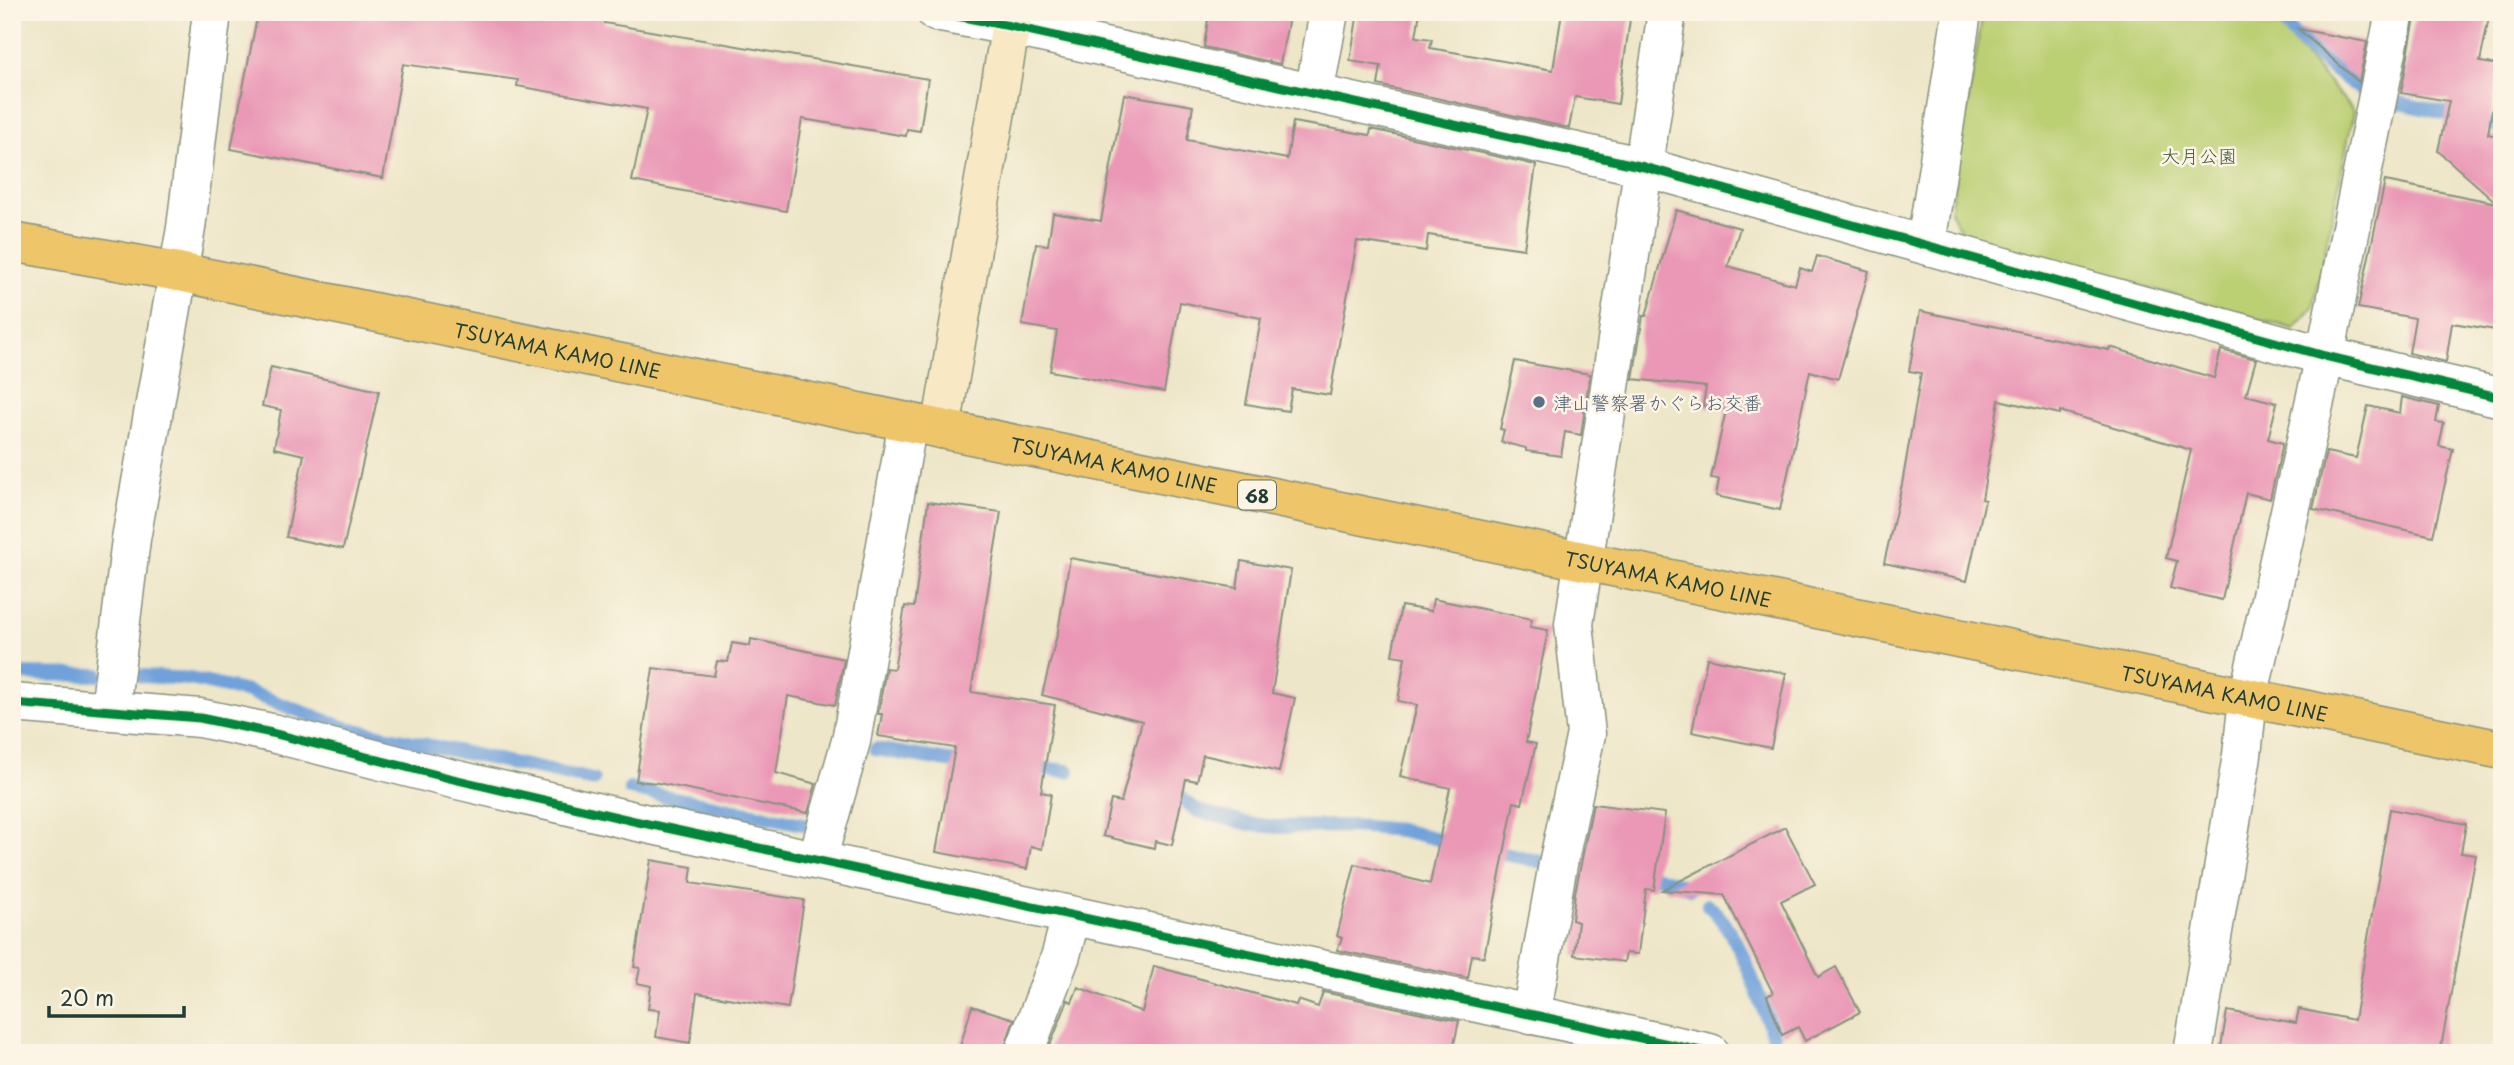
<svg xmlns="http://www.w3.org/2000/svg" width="2514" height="1065" font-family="'Playpen Sans','Klee One',sans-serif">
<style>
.green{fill:#bbcf73;stroke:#6d8654;stroke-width:2}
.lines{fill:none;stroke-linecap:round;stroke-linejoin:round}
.stream{stroke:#6fa1da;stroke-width:14}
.building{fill:#ea98b6}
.street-casing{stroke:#86927e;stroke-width:41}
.secondary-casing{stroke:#86927e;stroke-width:41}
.primary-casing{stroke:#86927e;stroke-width:41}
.street{stroke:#fff;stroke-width:38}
.secondary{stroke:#f8e8c3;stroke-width:38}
.primary{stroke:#eec569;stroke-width:38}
.cycleway-casing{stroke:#fcf5e5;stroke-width:13}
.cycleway{stroke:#00873e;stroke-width:9}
.service-dot{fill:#5c6f8a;stroke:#fcf5e5;stroke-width:2.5}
.labels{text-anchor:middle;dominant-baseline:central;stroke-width:5;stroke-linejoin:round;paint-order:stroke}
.shield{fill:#fcf5e5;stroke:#617469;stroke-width:2}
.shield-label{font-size:18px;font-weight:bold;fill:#1f3d34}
.park-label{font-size:19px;fill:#3e5a41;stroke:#fcf5e5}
.street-label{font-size:19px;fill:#1f3d34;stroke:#fcf5e5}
.service-label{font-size:19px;fill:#4e5e75;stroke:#fcf5e5;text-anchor:start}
</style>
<rect width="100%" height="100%" fill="#fcf5e5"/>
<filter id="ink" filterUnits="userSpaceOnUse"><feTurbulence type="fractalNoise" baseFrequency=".0143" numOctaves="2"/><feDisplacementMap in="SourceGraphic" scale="14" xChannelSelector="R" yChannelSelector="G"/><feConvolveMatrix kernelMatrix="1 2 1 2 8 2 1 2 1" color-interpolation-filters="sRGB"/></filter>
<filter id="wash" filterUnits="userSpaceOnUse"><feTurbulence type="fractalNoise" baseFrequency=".00686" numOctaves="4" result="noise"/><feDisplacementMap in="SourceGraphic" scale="28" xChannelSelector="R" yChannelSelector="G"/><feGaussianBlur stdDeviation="1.57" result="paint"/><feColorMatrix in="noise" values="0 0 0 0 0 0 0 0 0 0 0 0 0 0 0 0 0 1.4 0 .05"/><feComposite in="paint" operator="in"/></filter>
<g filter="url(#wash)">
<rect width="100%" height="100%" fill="#ede6c8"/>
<polygon class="green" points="1983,12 2267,12 2354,111 2313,308 2294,329 1963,235 1950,211"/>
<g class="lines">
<g class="stream">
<path d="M2275,12c24,32 54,55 87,78"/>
<polyline points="2401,103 2502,127"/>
<polyline points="12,674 98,675"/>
<polyline points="142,676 190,679 248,692 346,728 593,780"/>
<polyline points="876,749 972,765"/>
<polyline points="1026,767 1068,771"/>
<polyline points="630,789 803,824"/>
<polyline points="1168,789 1198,811 1249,824 1277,827 1354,826 1400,830 1455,843"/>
<polyline points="1485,850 1542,862"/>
<polyline points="1639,874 1658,877 1690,888"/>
<path d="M1708,905c33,29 50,91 65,131"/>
</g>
</g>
<g id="blocks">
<g class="building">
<polygon points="258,12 571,12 605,18 604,23 928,79 920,131 907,129 906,136 802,119 786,211 632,181 647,109 517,86 518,80 403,64 383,178 231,149"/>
<polygon points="1209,12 1290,12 1280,64 1204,47"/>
<polygon points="1358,12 1420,12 1416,37 1432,39 1430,48 1553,70 1562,12 1631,12 1618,104 1575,97 1569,128 1378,85 1381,66 1350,61"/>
<polygon points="2416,12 2490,12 2480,62 2500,65 2488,134 2502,137 2502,331 2452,323 2446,362 2409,353 2415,318 2358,308 2385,181 2497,203 2438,151 2449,101 2401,93"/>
<polygon points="2298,29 2367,42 2359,82"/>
<polygon points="1124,94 1193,106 1187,140 1287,159 1293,122 1370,135 1371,129 1536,165 1524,249 1428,235 1426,251 1357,241 1330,395 1292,389 1288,411 1246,404 1261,318 1180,302 1164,392 1050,371 1057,331 1022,325 1036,244 1048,245 1053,213 1101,221"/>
<polygon points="1676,210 1740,228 1728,266 1795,285 1800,268 1812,272 1817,256 1869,271 1838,379 1810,371 1780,510 1716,496 1719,479 1711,478 1726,410 1703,406 1706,387 1633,379 1643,316 1646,316"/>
<polygon points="1920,311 2109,350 2110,347 2214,378 2221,350 2256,359 2246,395 2277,403 2268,439 2283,443 2270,499 2246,493 2222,600 2170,588 2177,561 2166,558 2191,450 2060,411 2060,414 1999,400 1982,499 1985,500 1967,581 1884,563 1902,484 1921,373 1909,371"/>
<polygon points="1515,361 1590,374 1581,435 1565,432 1561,456 1526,451 1526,448 1501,442 1504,430 1500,429"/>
<polygon points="271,367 379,391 343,549 286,537 304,455 274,448 281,410 262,406"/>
<polygon points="2402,397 2439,406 2436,422 2444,423 2439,446 2453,449 2433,536 2313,509 2326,452 2356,458 2368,406 2400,413"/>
<polygon points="928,502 1001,512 971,692 1055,705 1041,792 1051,794 1042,849 1031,846 1027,869 936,852 955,748 878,736 882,714 878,714 886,668 894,669 905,606 914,607"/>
<polygon points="1070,558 1237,588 1241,561 1291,570 1272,693 1295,698 1279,772 1203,755 1197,781 1186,779 1172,845 1155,841 1154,848 1103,836 1111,800 1121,802 1142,721 1042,695 1058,631"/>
<polygon points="1433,599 1532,619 1530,627 1548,630 1526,742 1536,744 1522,804 1514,802 1484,957 1472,955 1468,978 1337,950 1342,938 1337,936 1355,864 1430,884 1450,788 1400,776 1417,705 1398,701 1405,657 1392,655 1401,606 1431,611"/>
<polygon points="751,639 844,659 835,705 788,696 776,773 816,784 808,813 658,783 636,781 653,668 714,676 717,661 728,662 732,643 750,646"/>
<polygon points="1707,658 1786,673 1771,748 1692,732"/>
<polygon points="1593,804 1665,813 1654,890 1646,889 1638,954 1626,953 1624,962 1574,955 1578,922 1572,920 1575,893"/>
<polygon points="2390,809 2466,824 2461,853 2476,855 2440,1053 2220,1053 2227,1011 2296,1023 2299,1009 2354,1020"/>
<polygon points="1785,827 1815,884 1781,901 1818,977 1836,967 1860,1012 1805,1041 1798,1027 1782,1035 1767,996 1773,993 1724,895 1662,890"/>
<polygon points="651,860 692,867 690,883 804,900 788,1008 697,993 690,1043 656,1037 660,1010 648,1009 651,986 637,983 640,968 634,967"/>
<polygon points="1154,966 1296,1005 1298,1000 1318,1007 1323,992 1459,1021 1452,1053 1047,1053 1068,1000 1072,1002 1078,987 1142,1012"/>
<polygon points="972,1006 1014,1019 1003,1053 958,1053"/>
</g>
</g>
</g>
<g filter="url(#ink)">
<use href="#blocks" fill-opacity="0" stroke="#86927e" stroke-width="2"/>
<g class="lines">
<defs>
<g id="street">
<polyline points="936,12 1010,26 1644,167 2325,356 2502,398"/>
<polyline points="1314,94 1329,12"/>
<polyline points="1926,244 1962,12"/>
<polyline points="12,703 200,718 272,733 449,778 634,821 1710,1053"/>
<polyline points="110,710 131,539 186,228 212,12"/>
<polyline points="817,860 851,741 908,422"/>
<polyline points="1531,1015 1558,864 1586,734 1574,624 1667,12"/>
<polyline points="1024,1053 1061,955 1071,916"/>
<polyline points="2193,1053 2242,755 2248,698 2325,356 2395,12"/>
</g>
<polyline id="secondary" points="941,429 1013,12"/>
<g id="primary">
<path id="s1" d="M12,242l167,30 2323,478"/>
</g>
</defs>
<use href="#street" class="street-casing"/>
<use href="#secondary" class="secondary-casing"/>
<use href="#primary" class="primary-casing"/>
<use href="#street" class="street"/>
<use href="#secondary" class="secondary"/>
<use href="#primary" class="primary"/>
<defs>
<g id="cycleway">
<polyline points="936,12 1010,26 1644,167 2325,356 2502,398"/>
<polyline points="12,703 200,718 272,733 449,778 634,821 1710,1053"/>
</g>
</defs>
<use href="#cycleway" class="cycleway-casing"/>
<use href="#cycleway" class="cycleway"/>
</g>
</g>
<circle class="service-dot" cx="1539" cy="402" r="7"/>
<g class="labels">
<rect class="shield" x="1238" y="480.5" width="38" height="29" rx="5"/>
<g class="shield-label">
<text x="1257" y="495">68</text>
</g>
<g class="park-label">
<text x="2199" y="155">大月公園</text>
</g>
<g class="street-label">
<text stroke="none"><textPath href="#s1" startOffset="556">TSUYAMA KAMO LINE</textPath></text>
<text stroke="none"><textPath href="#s1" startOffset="1124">TSUYAMA KAMO LINE</textPath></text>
<text stroke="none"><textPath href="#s1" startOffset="1690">TSUYAMA KAMO LINE</textPath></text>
<text stroke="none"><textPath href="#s1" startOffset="2258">TSUYAMA KAMO LINE</textPath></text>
</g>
<g class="service-label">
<text x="1553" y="402">津山警察署かぐらお交番</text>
</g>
</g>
<rect width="2514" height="1065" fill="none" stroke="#fcf5e5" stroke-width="42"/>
<path d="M49 1006v10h135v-10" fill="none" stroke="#1f3d34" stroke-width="3.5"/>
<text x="60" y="1006" font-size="21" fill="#1f3d34" stroke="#fcf5e5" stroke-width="5" paint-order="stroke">20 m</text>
</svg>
